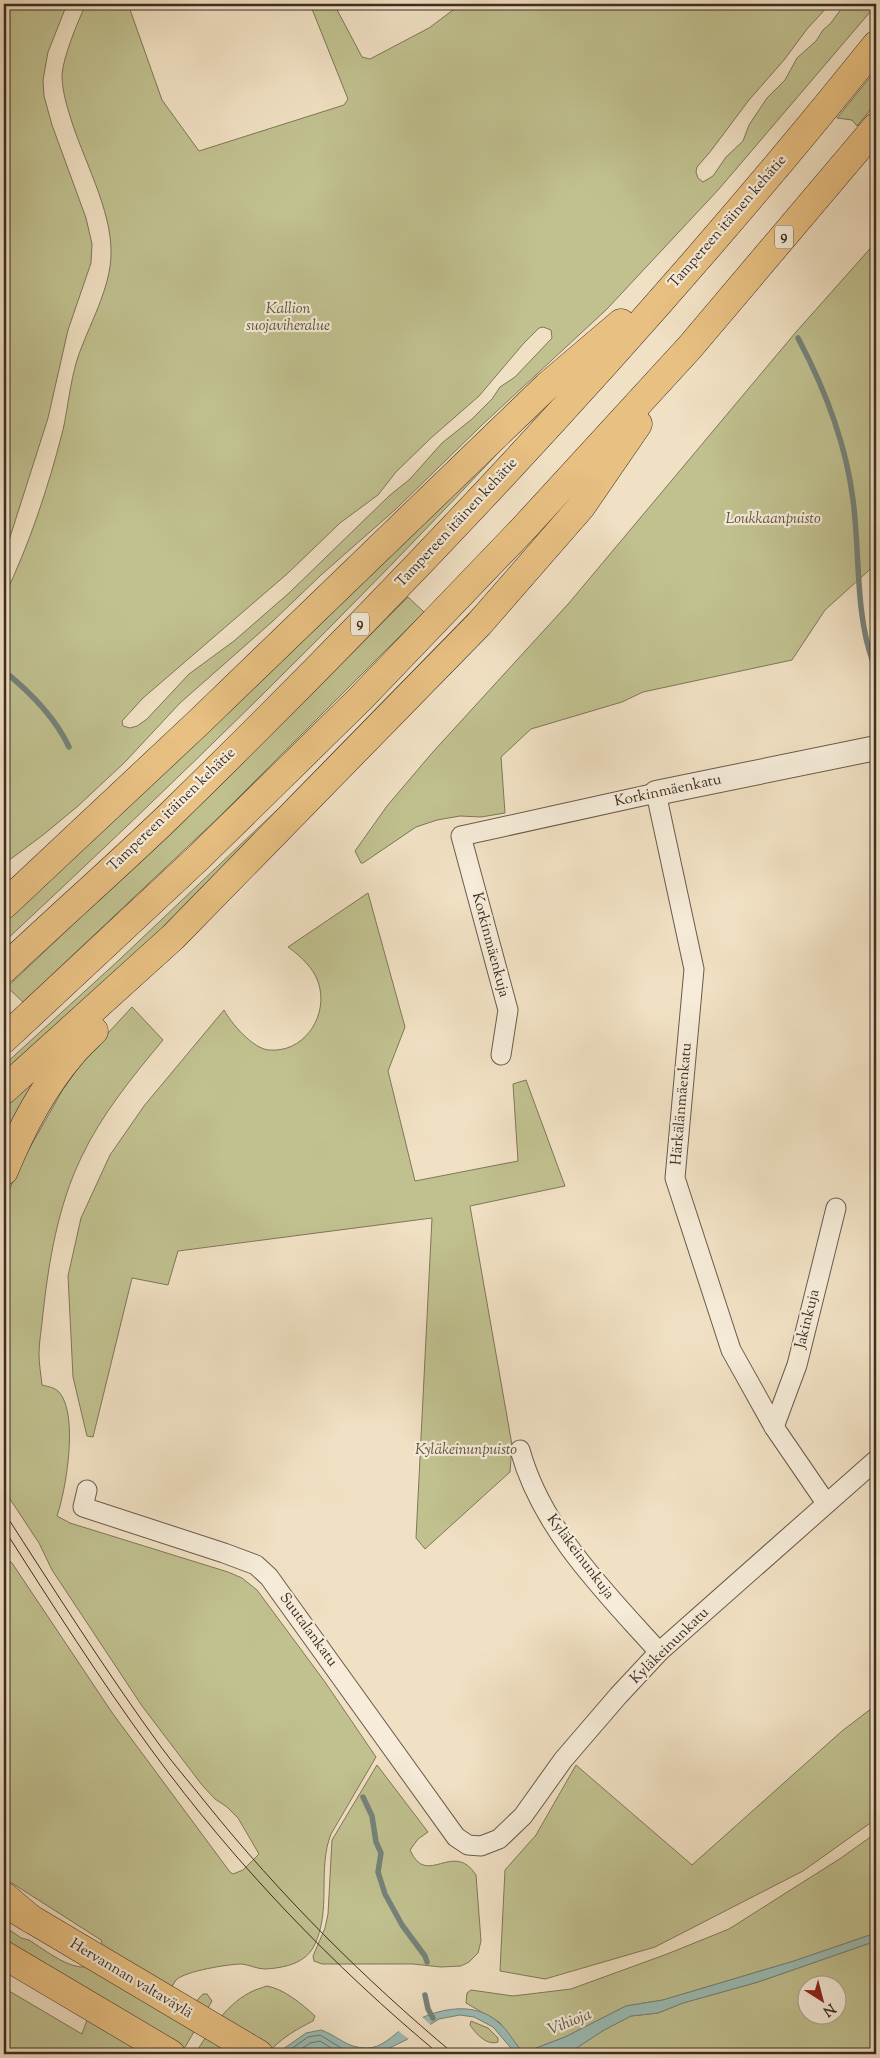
<svg xmlns="http://www.w3.org/2000/svg" width="880" height="2058" font-family="'Sorts Mill Goudy',serif">
<style>
.green{fill:#c1c190;stroke:#7f7759;fill-rule:evenodd}
.water{fill:#9bbdb7;stroke:#75837b}
.pier{fill:#f1e1c4}
.lines{fill:none;stroke-linecap:round;stroke-linejoin:round}
.shore{stroke:#6c756c;stroke-width:1}
.stream{stroke:#75837b;stroke-width:5.5}
.minor-casing{stroke:#6a5a4a;stroke-width:21}
.tertiary-casing{stroke:#6a5a4a;stroke-width:26}
.trunk-casing{stroke:#3d2d22;stroke-width:29}
.motorway-casing{stroke:#3d2d22;stroke-width:29}
.minor{stroke:#f6ecd9;stroke-width:19}
.tertiary{stroke:#f6ecd9;stroke-width:24}
.trunk{stroke:#e8c082;stroke-width:28}
.motorway{stroke:#e8c082;stroke-width:28}
.tram{stroke:#3d2d22;stroke-width:1}
.labels{text-anchor:middle;dominant-baseline:central;stroke-width:4.5;stroke-linejoin:round;paint-order:stroke}
.shield{fill:#f6ecd9;stroke:#746659;stroke-width:1}
.shield-label{font-size:14px;font-weight:bold;fill:#3d2d22}
.street-label{font-size:15px;fill:#3d2d22;stroke:#f6ecd9}
.park-label{font-size:15px;font-style:italic;fill:#5e523e;stroke:#f6ecd9}
.water-label{font-size:16px;font-style:italic;fill:#545147;stroke:#f6ecd9}
</style>
<rect width="100%" height="100%" fill="#f1e1c4"/>
<filter id="stains"><feTurbulence type="fractalNoise" baseFrequency=".004" numOctaves="4"/><feColorMatrix values="0 0 0 0 .2 0 0 0 0 .09 0 0 0 0 .02 0 0 0 .5 -.17"/></filter>
<radialGradient id="worn" r=".72"><stop offset=".6" stop-color="#630" stop-opacity="0"/><stop offset="1" stop-color="#630" stop-opacity=".3"/></radialGradient>
<g class="green">
<polygon points="11,4 67,4 48,52 43,80 44,96 52,125 86,218 92,244 91,263 68,330 48,418 4,556 4,9"/>
<path d="M86,4h42l34,96 37,51 145,-46 4,-6 -38,-95h24l28,53 8,2 59,-31 32,-24h369l-23,25 -23,31 -35,40 -39,52 -13,15 -1,5 2,6 5,4 10,-6 13,-19 17,-16 6,-16 18,-27 18,-18 12,-22 19,-17 7,-11 7,-6 15,-20 31,1 -157,184 -112,120 -125,116 -86,84 -75,66 -48,46 -93,82 -55,59 -47,44 -35,29 -39,29v-267c26,-54 44,-109 59,-167 5,-23 7,-47 14,-70 11,-34 34,-71 34,-107 1,-43 -29,-96 -41,-137 -4,-13 -8,-27 -8,-41 1,-18 16,-54 24,-71zM543,327l8,3 1,8 -37,39 -15,10 -8,12 -20,20 -30,24 -32,36 -21,17 -100,97 -55,48 -45,33 -42,45 -10,7 -7,2 -7,-2 -1,-5 21,-23 144,-124 53,-51 38,-28 18,-23 35,-34 48,-42 45,-53 15,-15z"/>
<polygon points="876,70 876,103 857,126 852,120 837,118"/>
<polygon points="876,242 876,564 825,610 792,660 643,692 622,702 531,729 501,757 505,813 481,817 460,816 437,820 416,827 363,863 361,863 355,851 387,806 432,753 569,603 796,332"/>
<path d="M513,437c-163,175 -334,342 -509,505v-22z"/>
<polygon points="492,590 334,764 4,1079 4,1065 119,960 278,809"/>
<polygon points="408,597 424,612 220,816 23,1002 7,987 223,783"/>
<path d="M368,893l37,134 -17,44 27,110 103,-20 -5,-77 13,-4 39,106 -95,20 42,239 -2,27 -85,77 -9,-11 16,-320 -254,33 -10,34 -36,-7 -39,159 -6,-1 -14,-59 -5,-101 13,-58 29,-63 34,-49 80,-96c7,13 29,39 45,40 33,3 57,-30 51,-61 -3,-18 -18,-32 -32,-42z"/>
<path d="M132,1007l31,33c-30,36 -62,75 -82,118 -23,48 -32,102 -38,155 -1,13 -4,28 -4,41 0,10 2,21 3,31 7,2 12,2 17,7 20,22 7,98 -2,124l13,7 158,49 14,6 15,12 68,92 51,75 -45,77c-14,35 1,77 -17,112 -9,18 -31,22 -49,23 -8,0 -15,-4 -23,-5 -13,0 -57,7 -66,16 -3,4 -5,9 -7,14l15,20 19,-20h4l5,7 -31,53h-177v-66l78,46 5,-14 -63,-68 -20,-13v-13l17,12 8,2c13,8 48,36 62,24 5,-5 8,-15 11,-21l-1,-3 -97,-62v-321l8,6 101,151 117,158 3,2 10,-4 16,-16 -21,-36 -11,-11 -12,-8 -13,-14 -60,-79 -90,-136 -13,-27 -35,-53v-76l6,-20 -6,4v-193l3,-10 13,-30 42,-74 23,-33z"/>
<polygon points="60,1052 4,1145 4,1107"/>
<polygon points="876,1705 876,1819 803,1871 655,1947 545,1979 500,1971 505,1870 536,1835 576,1765 692,1865 842,1731"/>
<path d="M377,1765l51,67 -10,7 -8,11c17,39 43,-11 66,25l5,66 -3,12 -9,9 -8,4 -20,1 -28,-3h-91l-8,-3 -1,-5 12,-28 3,-14 4,-74z"/>
<polygon points="876,1833 876,1933 794,1961 663,2000 626,2006 565,2037 531,2050 521,2050 499,2022 466,2003 467,1993 471,1990 513,1996 571,1989 667,1954 729,1929 841,1858"/>
<path d="M876,1941v113h-329l28,-5 29,-19 27,-14 27,-3 25,-10 75,-21zM808,1986h30v30h-30z"/>
<path d="M267,1986c17,3 35,18 48,30l-2,5c-18,9 -33,18 -46,33h-72c13,-21 31,-49 54,-61 5,-3 12,-5 18,-7z"/>
<path d="M471,2021l17,7 10,10v4c-11,4 -22,-8 -28,-17z"/>
</g>
<path class="water" d="M876,1933v8l-118,41 -75,21 -25,10 -27,3 -27,14 -29,19 -28,5h-31l-23,-27 -19,-10 -14,-2 -21,4 -33,21 -29,14h-101l30,-21 15,-3c18,6 24,18 46,18 15,0 25,-12 36,-20 27,-18 70,-30 96,-5 9,7 14,18 22,27h10l34,-13 61,-31 37,-6 131,-39z"/>
<polygon class="pier" points="421,2016 433,2027 410,2040 397,2030"/>
<g class="lines">
<g class="shore">
<polyline points="284,2054 308,2037 320,2035 341,2048 375,2054"/>
<polyline points="294,2054 310,2043 320,2041 341,2054"/>
</g>
<g class="stream">
<path d="M798,338c27,51 48,105 55,162 7,51 2,114 20,162"/>
<path d="M4,671c26,21 51,46 65,76"/>
<polyline points="363,1797 372,1816 376,1842 381,1853 378,1872 385,1894 402,1925 425,1956 427,1962"/>
<polyline points="425,1995 428,2009 433,2018"/>
</g>
<defs>
<g id="minor">
<polyline points="501,1055 508,1010 461,836 656,793 694,969 675,1178 731,1350 774,1427 826,1503"/>
<polyline points="774,1427 797,1365 836,1208"/>
<path d="M520,1450c22,80 85,142 139,202"/>
<polyline points="87,1490 83,1507 224,1553 256,1565 269,1577 279,1591 456,1837 468,1845 481,1846 499,1839 523,1816 563,1760 618,1696 659,1652 876,1460"/>
</g>
<polyline id="tertiary" points="656,793 876,748"/>
<g id="trunk">
<polyline points="11,1907 259,2054"/>
<polyline points="4,1955 171,2054"/>
</g>
<g id="motorway">
<polyline points="4,905 201,720 547,386 621,323"/>
<path d="M4,969c54,-51 110,-100 164,-152 250,-244 490,-500 708,-772"/>
<polyline points="4,1039 198,858 361,698 524,528 690,347 876,127"/>
<polyline points="4,1090 173,937 479,624 581,507 638,424"/>
<path d="M4,1171c16,-39 38,-82 66,-115 7,-9 16,-17 24,-25"/>
<polyline points="4,1896 31,1919"/>
</g>
</defs>
<use href="#minor" class="minor-casing"/>
<use href="#tertiary" class="tertiary-casing"/>
<use href="#trunk" class="trunk-casing"/>
<use href="#motorway" class="motorway-casing"/>
<use href="#minor" class="minor"/>
<use href="#tertiary" class="tertiary"/>
<use href="#trunk" class="trunk"/>
<use href="#motorway" class="motorway"/>
<g class="tram">
<path d="M4,1512c51,79 101,158 157,235 14,19 30,37 45,56 74,92 157,175 248,251"/>
<path d="M4,1529c48,75 96,151 149,223 82,112 180,214 286,302"/>
</g>
</g>
<g class="labels">
<g class="shield">
<rect x="775" y="225.5" width="18" height="23" rx="4"/>
<rect x="351" y="612.5" width="18" height="23" rx="4"/>
</g>
<g class="shield-label">
<text x="784" y="237">9</text>
<text x="360" y="624">9</text>
</g>
<g class="street-label">
<text transform="translate(728 222) rotate(-49)">Tampereen itäinen kehätie</text>
<text transform="translate(457 523) rotate(-47)">Tampereen itäinen kehätie</text>
<text transform="translate(668 791) rotate(-12)">Korkinmäenkatu</text>
<text transform="translate(172 810) rotate(-44)">Tampereen itäinen kehätie</text>
<text transform="translate(490 945) rotate(75)">Korkinmäenkuja</text>
<text transform="translate(682 1104) rotate(-85)">Härkälänmäenkatu</text>
<text transform="translate(808 1319) rotate(-76)">Jakinkuja</text>
<text transform="translate(580 1557) rotate(53)">Kyläkeinunkuja</text>
<text transform="translate(308 1630) rotate(54)">Suutalankatu</text>
<text transform="translate(670 1646) rotate(-44)">Kyläkeinunkatu</text>
<text transform="translate(131 1979) rotate(31)">Hervannan valtaväylä</text>
</g>
<g class="park-label">
<text x="288" y="309">Kallion<tspan x="288" dy="17">suojaviheralue</tspan></text>
<text x="773" y="519">Loukkaanpuisto</text>
<text x="466" y="1450">Kyläkeinunpuisto</text>
</g>
<g class="water-label">
<text transform="translate(570 2023) rotate(-22)">Vihioja</text>
</g>
</g>
<rect width="880" height="2058" fill="none" stroke="#f1e1c4" stroke-width="20"/>
<rect x="5" y="5" width="870" height="2048" fill="none" stroke="#3d2d22" stroke-width="2.5"/>
<rect x="10" y="10" width="860" height="2038" fill="none" stroke="#3d2d22"/>
<g transform="translate(822 2000) rotate(144)"><circle r="24" fill="#f6ecd9" stroke="#aca090"/>
<path d="M0-4L9 19L0 12L-9 19Z" fill="#8f2418"/>
<text y="-8" font-size="14" font-weight="bold" text-anchor="middle" fill="#3d2d22">N</text>
</g>
<rect width="100%" height="100%" filter="url(#stains)"/>
<rect width="100%" height="100%" fill="url(#worn)"/>
</svg>
